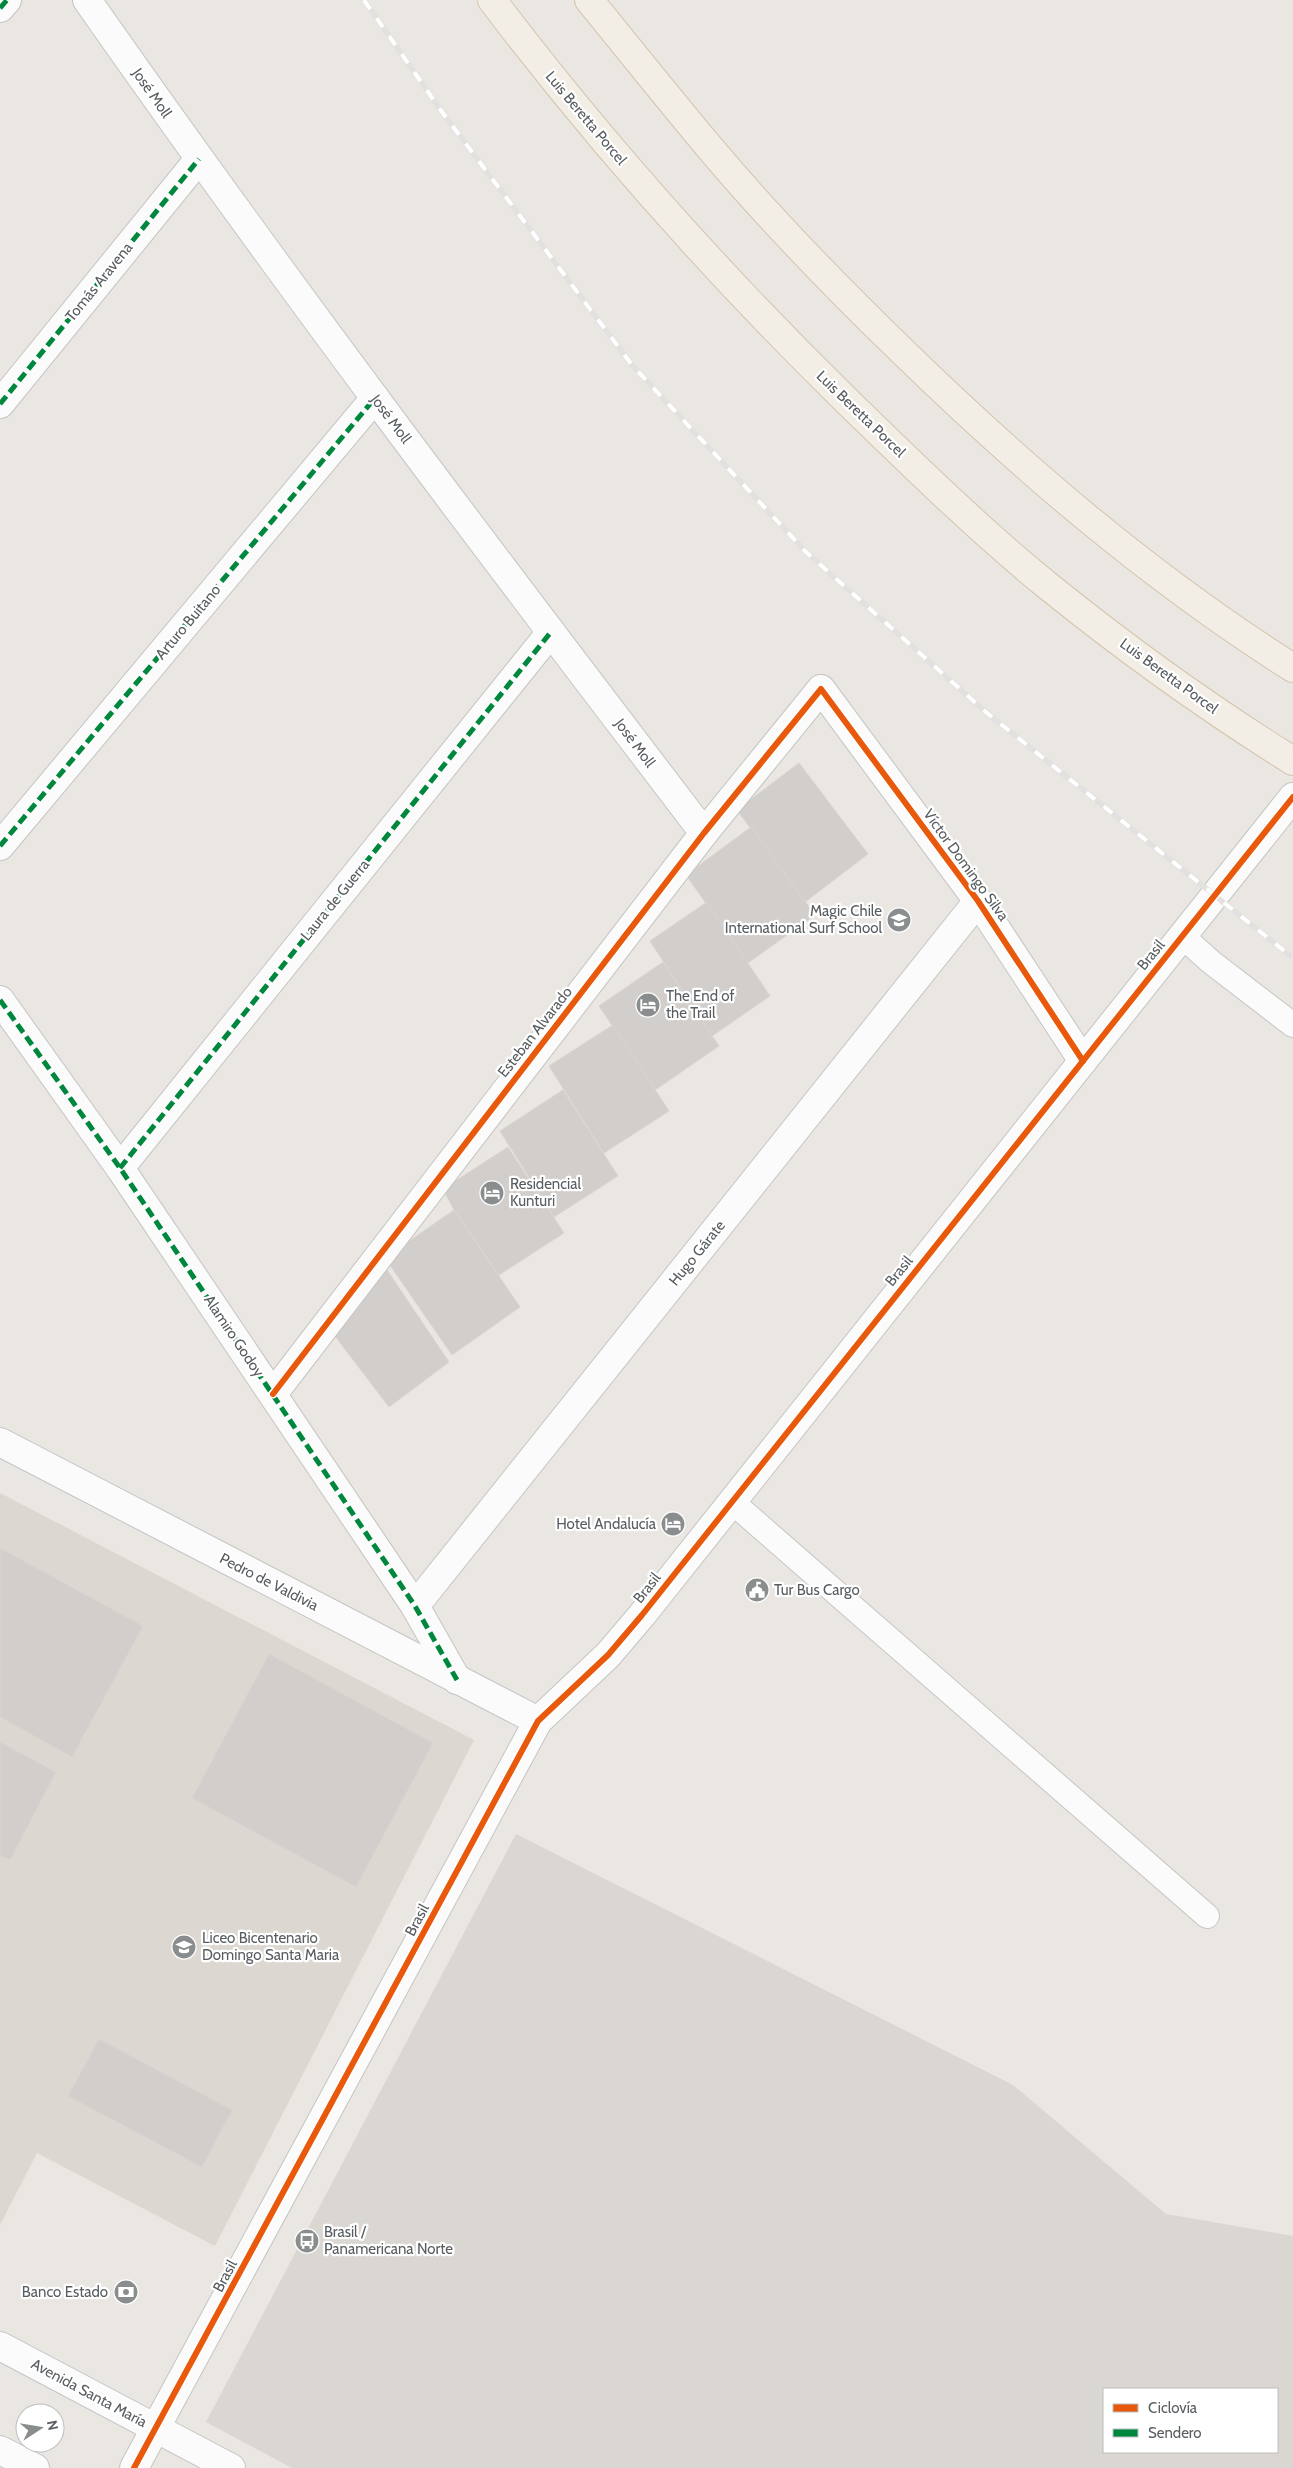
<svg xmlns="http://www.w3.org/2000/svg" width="1293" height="2468" font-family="Cabin,sans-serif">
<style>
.industrial{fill:#dad7d3;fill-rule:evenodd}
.education{fill:#dcd7d0}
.building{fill:#d1cecc;stroke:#d8d5d1}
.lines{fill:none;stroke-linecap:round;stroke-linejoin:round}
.lane-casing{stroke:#c5c5c5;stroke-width:26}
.street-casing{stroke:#c5c5c5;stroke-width:30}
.secondary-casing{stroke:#c5c5c4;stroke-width:30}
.primary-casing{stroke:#d4c4ad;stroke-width:30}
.lane{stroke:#fcfbfb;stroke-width:24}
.street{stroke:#fcfbfb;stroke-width:28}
.secondary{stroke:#fcfbfb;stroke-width:28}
.primary{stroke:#f2eee5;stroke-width:28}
.rail-casing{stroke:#e2e1e0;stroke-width:5.5}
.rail{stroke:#fff;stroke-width:4;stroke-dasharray:11;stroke-linecap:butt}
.quiet{stroke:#00873e;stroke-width:5;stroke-dasharray:10 5;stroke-linecap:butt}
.cycleway-casing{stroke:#fff;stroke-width:9}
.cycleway{stroke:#e8590c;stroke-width:6}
.labels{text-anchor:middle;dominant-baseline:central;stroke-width:4.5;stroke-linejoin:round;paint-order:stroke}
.street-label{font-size:15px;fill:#575d61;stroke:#fff}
.poi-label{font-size:15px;fill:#575d61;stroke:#fff;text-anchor:start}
</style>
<rect width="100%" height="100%" fill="#eae6e2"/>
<path class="industrial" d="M516,1834l497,251 153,129 127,22v232h-1001l-86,-46zM1104,2389h173v63h-173z"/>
<polygon class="education" points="0,1493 474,1740 215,2246 37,2153 0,2225"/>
<g class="building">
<polygon points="799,763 868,854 805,902 737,810"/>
<polygon points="751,827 815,915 748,963 686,875"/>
<polygon points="707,902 770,996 712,1036 650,941"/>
<polygon points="663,962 719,1046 655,1090 599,1006"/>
<polygon points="613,1025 669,1111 604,1153 549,1066"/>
<polygon points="563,1090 618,1176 554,1217 500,1131"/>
<polygon points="508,1147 564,1233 499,1275 454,1210 443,1189"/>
<polygon points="454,1210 520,1307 452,1355 385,1258"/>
<polygon points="385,1267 449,1362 389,1407 335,1336"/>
<polygon points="0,1548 143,1626 72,1757 0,1717"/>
<polygon points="269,1654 433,1743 356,1887 192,1798"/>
<polygon points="0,1742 56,1772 10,1860 0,1855"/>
<polygon points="99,2039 232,2110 202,2167 68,2096"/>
</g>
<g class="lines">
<defs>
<g id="lane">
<polyline points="1182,936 1211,962 1293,1025"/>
<polyline points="731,1501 1207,1916"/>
</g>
<g id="street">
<path d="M87,0c198,283 407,558 617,833"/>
<polyline points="0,8 7,0"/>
<polyline points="0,404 199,159"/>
<polyline points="0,846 375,398"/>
<polyline points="0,1000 120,1168 415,1606 457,1680"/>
<polyline points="120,1168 551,632"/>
<polyline points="273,1394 704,833 821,689 978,901 1083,1061"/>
<polyline points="0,1442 538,1721"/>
<polyline points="415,1606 978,901"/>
<polyline points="0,2346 231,2468"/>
</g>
<g id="secondary">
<polyline points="0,2450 35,2468"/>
<polyline points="134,2468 538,1721 608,1655 642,1615 1293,797"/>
</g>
<g id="primary">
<path d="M492,0c109,144 229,278 359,405 64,62 128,125 197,181 78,63 160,122 245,175"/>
<path d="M589,0c40,49 80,99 121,148 59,70 123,136 188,199 122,119 251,230 395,321"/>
</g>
</defs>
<use href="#lane" class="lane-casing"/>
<use href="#street" class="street-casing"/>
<use href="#secondary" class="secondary-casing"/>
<use href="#primary" class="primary-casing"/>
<use href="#lane" class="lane"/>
<use href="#street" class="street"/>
<use href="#secondary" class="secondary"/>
<use href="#primary" class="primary"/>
<defs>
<polyline id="rail" points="364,0 442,112 632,365 806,552 987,713 1293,958"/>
</defs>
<use href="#rail" class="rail-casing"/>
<use href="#rail" class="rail"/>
<g class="quiet">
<polyline points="0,8 7,0"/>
<polyline points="0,404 199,159"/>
<polyline points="0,846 375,398"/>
<polyline points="0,1000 120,1168 415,1606 457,1680"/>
<polyline points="120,1168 551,632"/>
</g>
<defs>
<g id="cycleway">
<polyline points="273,1394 704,833 821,689 978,901 1083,1061"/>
<polyline points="134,2468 538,1721 608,1655 642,1615 1293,797"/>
</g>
</defs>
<use href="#cycleway" class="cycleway-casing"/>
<use href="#cycleway" class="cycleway"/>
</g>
<defs>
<symbol id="school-disc" viewBox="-11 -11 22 22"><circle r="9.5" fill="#8a8d8e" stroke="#fff"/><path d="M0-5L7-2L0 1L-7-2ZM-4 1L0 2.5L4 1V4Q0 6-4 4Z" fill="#fff"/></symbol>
<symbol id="hotel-disc" viewBox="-11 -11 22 22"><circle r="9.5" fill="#8a8d8e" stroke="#fff"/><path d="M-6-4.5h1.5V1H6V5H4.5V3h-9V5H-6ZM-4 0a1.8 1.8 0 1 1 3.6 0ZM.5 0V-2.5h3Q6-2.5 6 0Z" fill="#fff"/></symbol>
<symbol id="civic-disc" viewBox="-11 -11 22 22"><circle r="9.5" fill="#8a8d8e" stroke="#fff"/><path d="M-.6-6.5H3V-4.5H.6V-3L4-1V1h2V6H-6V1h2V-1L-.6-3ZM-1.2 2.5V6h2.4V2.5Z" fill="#fff"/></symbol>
<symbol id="bus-disc" viewBox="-11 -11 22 22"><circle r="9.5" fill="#8a8d8e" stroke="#fff"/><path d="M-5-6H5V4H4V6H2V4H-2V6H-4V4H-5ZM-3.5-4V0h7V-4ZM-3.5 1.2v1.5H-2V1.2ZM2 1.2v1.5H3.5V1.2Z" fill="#fff"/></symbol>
<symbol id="bank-disc" viewBox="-11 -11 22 22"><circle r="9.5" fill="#8a8d8e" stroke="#fff"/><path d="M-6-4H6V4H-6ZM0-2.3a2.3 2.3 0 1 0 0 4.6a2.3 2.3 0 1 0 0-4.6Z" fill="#fff"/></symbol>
</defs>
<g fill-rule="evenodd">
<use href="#school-disc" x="885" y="906" width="28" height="28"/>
<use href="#hotel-disc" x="634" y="991" width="28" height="28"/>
<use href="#hotel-disc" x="478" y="1179" width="28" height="28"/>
<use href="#hotel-disc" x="659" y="1510" width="28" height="28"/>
<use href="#civic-disc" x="743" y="1576" width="28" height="28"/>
<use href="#school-disc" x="170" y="1933" width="28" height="28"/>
<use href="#bus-disc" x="293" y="2227" width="28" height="28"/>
<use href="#bank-disc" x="112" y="2278" width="28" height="28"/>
</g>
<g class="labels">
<g class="street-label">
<text transform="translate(152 93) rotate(55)">José Moll</text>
<text transform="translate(586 118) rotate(50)">Luis Beretta Porcel</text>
<text transform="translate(99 282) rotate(-51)">Tomás Aravena</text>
<text transform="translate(861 414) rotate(44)">Luis Beretta Porcel</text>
<text transform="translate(391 419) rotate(53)">José Moll</text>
<text transform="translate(188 622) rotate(-50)">Arturo Buitano</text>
<text transform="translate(1169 676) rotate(36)">Luis Beretta Porcel</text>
<text transform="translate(635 743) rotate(53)">José Moll</text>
<text transform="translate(966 865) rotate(54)">Víctor Domingo Silva</text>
<text transform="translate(335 900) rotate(-51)">Laura de Guerra</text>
<text transform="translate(1151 955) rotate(-51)">Brasil</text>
<text transform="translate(535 1032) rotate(-52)">Esteban Alvarado</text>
<text transform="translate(697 1253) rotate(-51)">Hugo Gárate</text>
<text transform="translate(899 1271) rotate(-51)">Brasil</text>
<text transform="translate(234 1336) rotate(56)">Alamiro Godoy</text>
<text transform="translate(269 1582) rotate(27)">Pedro de Valdivia</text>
<text transform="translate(647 1588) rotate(-52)">Brasil</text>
<text transform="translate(417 1920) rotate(-62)">Brasil</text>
<text transform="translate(225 2276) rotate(-62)">Brasil</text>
<text transform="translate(89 2393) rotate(28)">Avenida Santa María</text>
</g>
<g class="poi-label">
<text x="882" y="911" text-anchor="end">Magic Chile<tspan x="882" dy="17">International Surf School</tspan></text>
<text x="666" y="996">The End of<tspan x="666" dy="17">the Trail</tspan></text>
<text x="510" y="1184">Residencial<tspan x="510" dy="17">Kunturi</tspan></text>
<text x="656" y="1524" text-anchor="end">Hotel Andalucía</text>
<text x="774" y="1590">Tur Bus Cargo</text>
<text x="202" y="1938">Liceo Bicentenario<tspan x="202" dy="17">Domingo Santa Maria</tspan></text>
<text x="324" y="2232">Brasil /<tspan x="324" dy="17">Panamericana Norte</tspan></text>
<text x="108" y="2292" text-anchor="end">Banco Estado</text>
</g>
</g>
<rect x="1103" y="2388" width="175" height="65" fill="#ffffff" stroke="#bcbec0"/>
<rect x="1113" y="2404" width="25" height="8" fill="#e8590c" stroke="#bcbec0"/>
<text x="1148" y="2413" font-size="15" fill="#575d61">Ciclovía</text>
<rect x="1113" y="2429" width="25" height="8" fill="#00873e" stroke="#bcbec0"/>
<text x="1148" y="2438" font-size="15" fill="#575d61">Sendero</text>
<g transform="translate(40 2428) rotate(78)"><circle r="24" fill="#ffffff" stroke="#bcbec0"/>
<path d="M0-4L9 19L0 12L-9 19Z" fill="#8a8d8e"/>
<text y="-8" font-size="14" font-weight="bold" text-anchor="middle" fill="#575d61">N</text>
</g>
</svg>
